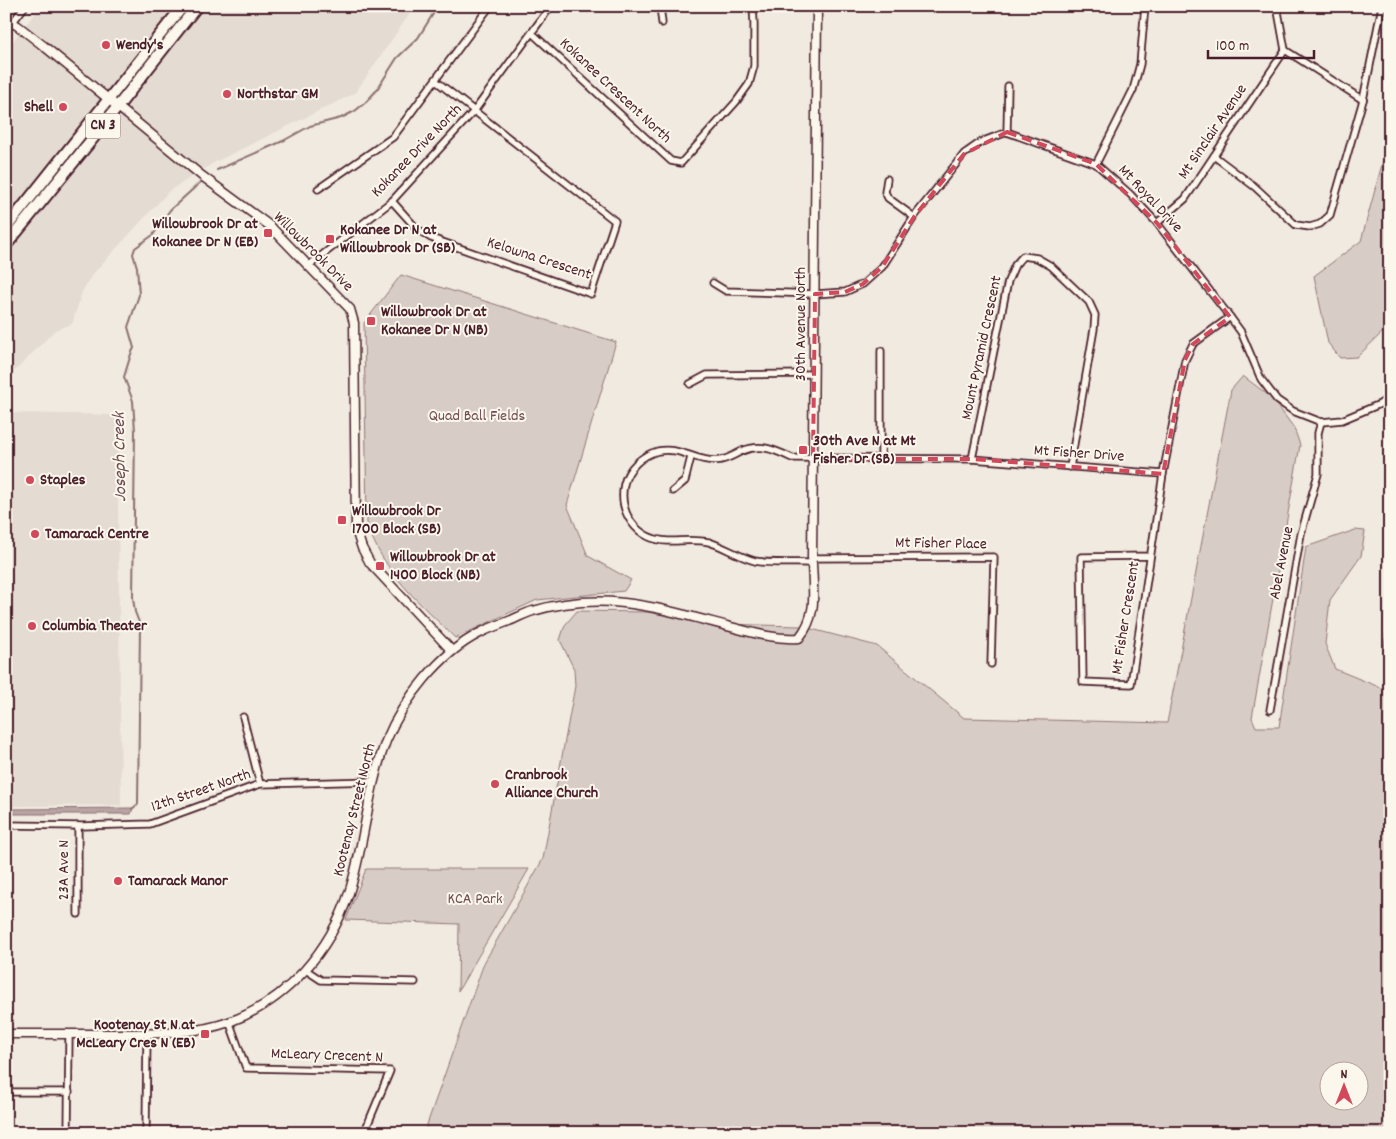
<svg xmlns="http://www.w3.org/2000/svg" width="1396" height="1139" font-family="Dekko,sans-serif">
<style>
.built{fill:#e4dbd2}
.green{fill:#d8ccc6;stroke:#917678;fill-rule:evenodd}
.water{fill:#b8a4a2;stroke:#8c6f72}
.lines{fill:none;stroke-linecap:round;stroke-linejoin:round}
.stream{stroke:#8c6f72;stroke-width:2}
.street-casing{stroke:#4a1f2b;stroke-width:9}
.secondary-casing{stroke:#4a1f2b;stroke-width:11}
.highway-casing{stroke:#4a1f2b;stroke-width:14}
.street{stroke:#fbf7ec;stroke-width:5.5}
.secondary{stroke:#fbf7ec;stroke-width:8}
.highway{stroke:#fbf7ec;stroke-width:10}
.marked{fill:none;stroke:#d1495b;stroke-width:4;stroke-dasharray:10 6;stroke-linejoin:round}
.poi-dot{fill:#d1495b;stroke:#fbf7ec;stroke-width:2}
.labels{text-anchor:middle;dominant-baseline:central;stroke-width:4;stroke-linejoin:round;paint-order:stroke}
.shield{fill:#fbf7ec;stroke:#7f6065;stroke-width:1}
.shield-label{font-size:15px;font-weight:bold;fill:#4a1f2b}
.poi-label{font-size:16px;font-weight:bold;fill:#4a1f2b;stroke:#fbf7ec;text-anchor:start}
.street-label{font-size:16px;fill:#4a1f2b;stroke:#fbf7ec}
.park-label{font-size:16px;fill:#6e4a52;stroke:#fbf7ec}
.water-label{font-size:18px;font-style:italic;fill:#704e55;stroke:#fbf7ec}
</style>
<rect width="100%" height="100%" fill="#f0eae0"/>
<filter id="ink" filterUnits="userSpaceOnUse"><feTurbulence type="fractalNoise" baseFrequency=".02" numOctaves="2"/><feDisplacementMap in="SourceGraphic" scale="10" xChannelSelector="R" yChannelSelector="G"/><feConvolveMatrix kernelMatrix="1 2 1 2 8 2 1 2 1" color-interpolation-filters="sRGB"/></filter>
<g filter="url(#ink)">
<g class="built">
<polygon points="6,6 31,6 6,38"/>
<polygon points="41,6 415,6 355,93 215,162 169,191 91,276 82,292 72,324 55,330 19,367 6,377 6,50"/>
<polygon points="6,407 13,413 117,415 121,805 6,806"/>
</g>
<g class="green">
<polygon points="1390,135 1390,325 1357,357 1340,358 1328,343 1314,276 1361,241"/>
<path d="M401,275l215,67 -49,163 21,51 43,24 -7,11 -87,9 -82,38c-34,-34 -74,-67 -88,-115l-3,-200z"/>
<path d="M1243,376l29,22 22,30 6,17 -48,273 4,9h23l27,-180 49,-17 10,1 -4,25 -31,44 -5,44 10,25 49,20 6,-2v446h-966l60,-170 59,-104 32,-173 -1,-17 -14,-29 5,-15 12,-14 70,1 69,12 84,2 77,20 87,72 203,5 64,-333zM1328,1072h30v30h-30z"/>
<polygon points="366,869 529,869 458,991 459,924 346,920"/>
</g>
<polygon class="water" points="133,808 131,814 6,814 6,809"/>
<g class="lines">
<g class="stream">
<polyline points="217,170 283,141 310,126 341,118 355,111 366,102 376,91 397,58 418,38 438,6"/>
<polyline points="132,809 138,804 140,625 135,612 133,598 135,431 133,401 124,377 131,354 134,348 128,327 139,295 137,267 133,254 135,248 153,235 170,210 203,180"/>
</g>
<defs>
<g id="street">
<polyline points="660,6 662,23"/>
<polyline points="1277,6 1285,50 1363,100"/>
<polyline points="6,31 25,6"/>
<polyline points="532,33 671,161 681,163 736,102 749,84 754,66 754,24 753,6"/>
<polyline points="1007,132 1008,86"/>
<polyline points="1214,156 1255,187 1296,225 1310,227 1320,224 1330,215 1363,100 1382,6"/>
<polyline points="1096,164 1133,90 1140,64 1145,6"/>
<polyline points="887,179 885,192 888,198 914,217"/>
<polyline points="318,189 393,137 490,6"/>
<polyline points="392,201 417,229 431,238 591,294 615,221 436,81"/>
<polyline points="1157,223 1185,199 1285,50"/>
<polyline points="308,266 392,201 475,110 551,6"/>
<polyline points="713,283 726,291 815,294 845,292 863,284 882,267 914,217 964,154 981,142 1007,132 1096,164 1130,194 1157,223 1230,317 1241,332 1261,379 1277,400 1293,411 1321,422 1342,420 1380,404 1390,397"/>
<polyline points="881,351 881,459"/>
<polyline points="690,384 707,375 814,374"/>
<polyline points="972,459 1008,281 1015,265 1023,256 1037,258 1051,266 1089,302 1095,315 1094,329 1070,467"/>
<polyline points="673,491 685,481 691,457"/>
<polyline points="1150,556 1081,557 1083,682 1131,684 1163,474 1185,360 1193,344 1230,317"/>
<polyline points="1388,648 1390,634"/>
<path d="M991,664l3,-107 -182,1v5c-16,-1 -42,1 -57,-2 -16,-4 -30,-14 -46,-19 -14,-3 -27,-1 -41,-1 -31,-1 -50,-28 -44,-57 4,-16 18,-29 34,-33 23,-5 40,13 63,9 7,-1 15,-6 21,-9 19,-8 33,-1 50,7l180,1 191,15"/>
<polyline points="1270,710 1301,534 1318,474 1318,433 1321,422"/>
<polyline points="243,717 260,784"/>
<polyline points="6,825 81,826 150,824 260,784 374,781"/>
<polyline points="78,826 78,914"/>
<polyline points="306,970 321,980 415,982"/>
<polyline points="229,1021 246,1068 390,1071 364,1133"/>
<polyline points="6,1092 69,1092"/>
<polyline points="68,1133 69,1034"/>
<polyline points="146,1133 147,1033"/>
</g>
<g id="secondary">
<polyline points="6,19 18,26 45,47 202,176 270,226 350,309 354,323 356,530 362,548 370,563 452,651"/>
<polyline points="812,558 817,6"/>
<path d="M6,1034c37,0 73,0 110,0 38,-1 76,1 113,-12 58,-21 101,-71 120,-129 16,-49 18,-103 37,-152 17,-41 54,-88 94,-108 9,-5 19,-8 29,-12 8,-3 16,-8 24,-10 71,-21 126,-3 194,15 23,6 48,14 72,12 19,-23 14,-46 13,-75"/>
</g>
<g id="highway">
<polyline points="6,228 183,6"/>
<polyline points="6,245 93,138 197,6"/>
</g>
</defs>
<use href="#street" class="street-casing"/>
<use href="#secondary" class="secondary-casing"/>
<use href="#highway" class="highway-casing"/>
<use href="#street" class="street"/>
<use href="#secondary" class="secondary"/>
<use href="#highway" class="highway"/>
</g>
</g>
<path class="marked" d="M1007,132l89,32 61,59 73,94 -37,27 -8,16 -22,114 -191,-15h-159l2,-165 30,-2 18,-8 19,-17 32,-50 50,-63z"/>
<g class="poi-dot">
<circle cx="106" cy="45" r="5"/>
<circle cx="227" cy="94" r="5"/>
<circle cx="63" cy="107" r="5"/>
<rect x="263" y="228" width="10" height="10" rx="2.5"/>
<rect x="325" y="234" width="10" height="10" rx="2.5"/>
<rect x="366" y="316" width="10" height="10" rx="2.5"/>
<rect x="798" y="445" width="10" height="10" rx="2.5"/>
<circle cx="30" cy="480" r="5"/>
<rect x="337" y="515" width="10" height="10" rx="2.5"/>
<circle cx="35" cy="534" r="5"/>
<rect x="375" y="561" width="10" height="10" rx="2.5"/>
<circle cx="32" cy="626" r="5"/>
<circle cx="495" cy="784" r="5"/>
<circle cx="118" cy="881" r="5"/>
<rect x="200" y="1029" width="10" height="10" rx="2.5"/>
</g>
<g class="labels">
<rect class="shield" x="85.5" y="113.5" width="35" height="25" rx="4"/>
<g class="shield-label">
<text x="103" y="126">CN 3</text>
</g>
<g class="poi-label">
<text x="116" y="45">Wendy's</text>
<text x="237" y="94">Northstar GM</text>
<text x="53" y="107" text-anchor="end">Shell</text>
<text x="258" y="224" text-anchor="end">Willowbrook Dr at<tspan x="258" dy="18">Kokanee Dr N (EB)</tspan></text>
<text x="340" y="230">Kokanee Dr N at<tspan x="340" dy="18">Willowbrook Dr (SB)</tspan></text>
<text x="381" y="312">Willowbrook Dr at<tspan x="381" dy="18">Kokanee Dr N (NB)</tspan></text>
<text x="813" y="441">30th Ave N at Mt<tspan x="813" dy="18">Fisher Dr (SB)</tspan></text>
<text x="40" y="480">Staples</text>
<text x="352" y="511">Willowbrook Dr<tspan x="352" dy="18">1700 Block (SB)</tspan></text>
<text x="45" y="534">Tamarack Centre</text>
<text x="390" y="557">Willowbrook Dr at<tspan x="390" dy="18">1400 Block (NB)</tspan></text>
<text x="42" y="626">Columbia Theater</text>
<text x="505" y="775">Cranbrook<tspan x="505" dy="18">Alliance Church</tspan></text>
<text x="128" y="881">Tamarack Manor</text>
<text x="195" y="1025" text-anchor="end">Kootenay St N at<tspan x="195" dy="18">McLeary Cres N (EB)</tspan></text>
</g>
<g class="street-label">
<text transform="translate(615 91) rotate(43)">Kokanee Crescent North</text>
<text transform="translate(1213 132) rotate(-56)">Mt Sinclair Avenue</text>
<text transform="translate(417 151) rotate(-46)">Kokanee Drive North</text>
<text transform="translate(1150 199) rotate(47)">Mt Royal Drive</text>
<text transform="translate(313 252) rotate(45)">Willowbrook Drive</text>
<text transform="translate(539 259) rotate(18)">Kelowna Crescent</text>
<text transform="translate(801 324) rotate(-90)">30th Avenue North</text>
<text transform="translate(982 348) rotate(-78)">Mount Pyramid Crescent</text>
<text transform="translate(1079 454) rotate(4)">Mt Fisher Drive</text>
<text transform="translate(941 544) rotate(1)">Mt Fisher Place</text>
<text transform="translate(1282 563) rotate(-79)">Abel Avenue</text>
<text transform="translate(1126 618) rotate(-81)">Mt Fisher Crescent</text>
<text transform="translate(201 791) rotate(-19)">12th Street North</text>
<text transform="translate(355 810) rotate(-76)">Kootenay Street North</text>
<text transform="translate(64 870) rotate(-90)">23A Ave N</text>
<text transform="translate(327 1056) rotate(2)">McLeary Crecent N</text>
</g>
<g class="park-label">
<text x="477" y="416">Quad Ball Fields</text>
<text x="475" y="899">KCA Park</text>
</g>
<g class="water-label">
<text transform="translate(121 457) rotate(-91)">Joseph Creek</text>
</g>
</g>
<rect width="1396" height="1139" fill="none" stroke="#fbf7ec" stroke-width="25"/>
<rect x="12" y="12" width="1371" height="1114" fill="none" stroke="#4a1f2b" stroke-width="2" filter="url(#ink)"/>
<g transform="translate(1344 1086)"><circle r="24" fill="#fbf7ec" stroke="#b4a19f"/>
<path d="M0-4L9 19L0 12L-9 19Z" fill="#d1495b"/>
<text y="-8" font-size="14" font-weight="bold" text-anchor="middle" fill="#4a1f2b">N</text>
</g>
<path d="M1208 50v8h106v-8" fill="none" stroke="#4a1f2b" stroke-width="2.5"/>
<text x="1216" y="50" font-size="15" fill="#4a1f2b" stroke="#fbf7ec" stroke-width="4" paint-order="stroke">100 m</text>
</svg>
